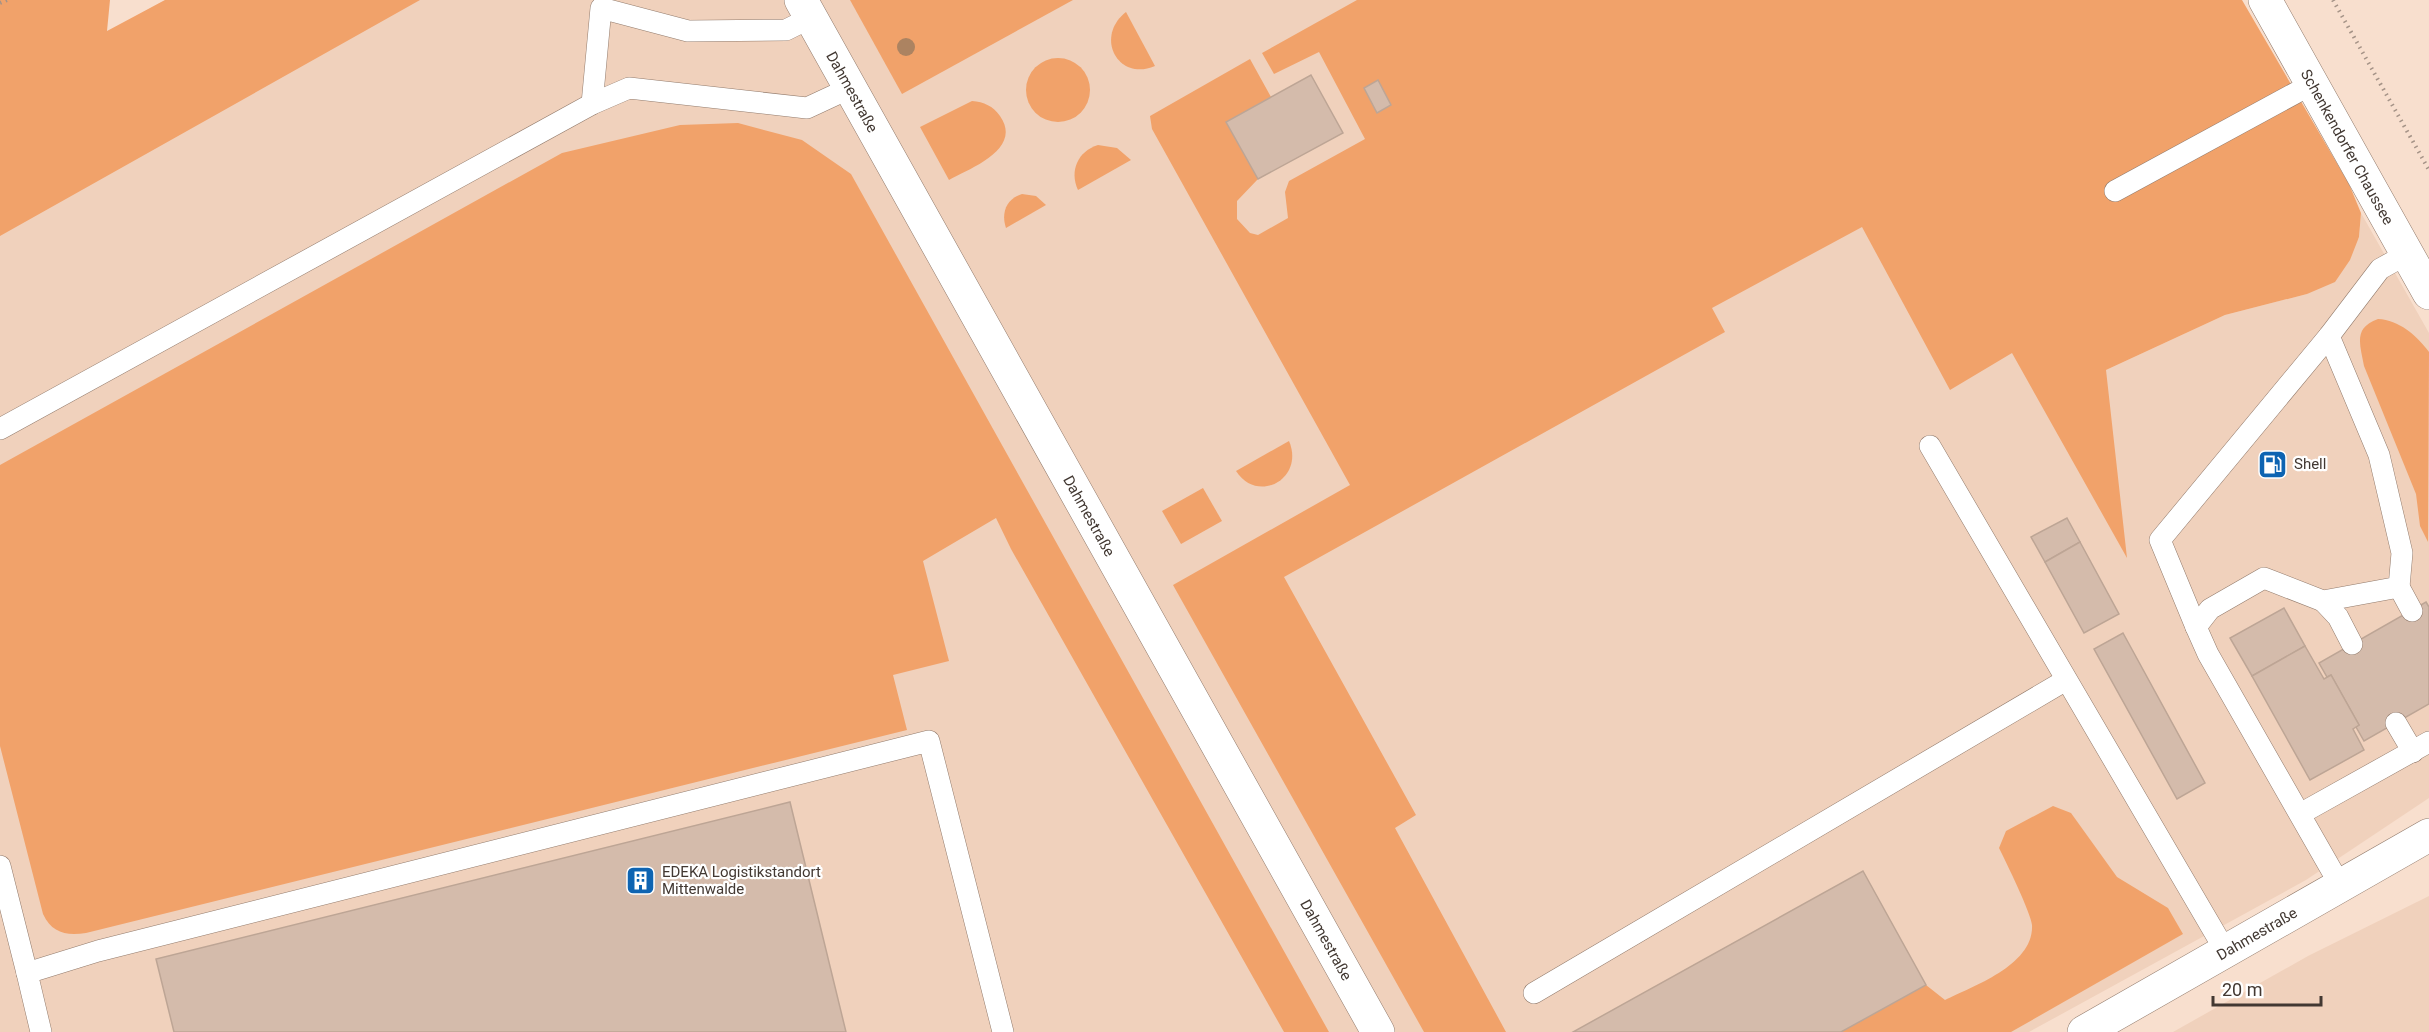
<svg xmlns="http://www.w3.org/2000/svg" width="2429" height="1032" font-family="Roboto,sans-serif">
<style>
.built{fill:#f0d1bc}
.green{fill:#f1a26a}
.building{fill:#d4bbab;stroke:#bda595;stroke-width:1.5}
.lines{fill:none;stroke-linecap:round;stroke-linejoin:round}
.service-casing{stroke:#927b6c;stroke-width:22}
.minor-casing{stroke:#927b6c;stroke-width:34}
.secondary-casing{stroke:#927b6c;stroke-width:34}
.path{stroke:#a59387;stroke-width:4;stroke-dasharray:1.5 4.5;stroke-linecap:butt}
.service{stroke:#fff;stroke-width:21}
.minor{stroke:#fff;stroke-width:33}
.secondary{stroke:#fff;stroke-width:33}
.tree{fill:#ac8361}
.labels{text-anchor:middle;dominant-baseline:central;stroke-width:4.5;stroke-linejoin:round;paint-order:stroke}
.street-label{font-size:15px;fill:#423832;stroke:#fff}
.poi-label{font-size:15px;fill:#423832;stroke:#fff;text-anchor:start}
</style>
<rect width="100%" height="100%" fill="#f8dfce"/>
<g class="built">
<polygon points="165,0 2186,0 2106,370 2225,315 2307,294 2359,238 2361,213 2429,333 2429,798 2306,880 2029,1032 0,1032 0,92"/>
<polygon points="2429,896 2429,1032 2173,1032 2308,956"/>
</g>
<g class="green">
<polygon points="0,0 110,0 107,31 165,0 420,0 0,236"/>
<polygon points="850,0 1073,0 902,94"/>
<polygon points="1357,0 2242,0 2349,184 2361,213 2359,237 2350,260 2335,282 2307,294 2225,315 2106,370 2127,558 2012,353 1950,390 1862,227 1712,308 1725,332 1284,577 1416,815 1395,828 1506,1032 1424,1032 1173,585 1350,485 1152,129 1150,116 1250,59 1271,97 1226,122 1258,179 1237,201 1237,219 1250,233 1258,235 1288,218 1285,192 1289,181 1365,139 1319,52 1274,74 1262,53"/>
<path d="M1126,12l29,54c-37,16 -61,-29 -29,-54z"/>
<circle cx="1058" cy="90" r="32"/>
<path d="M972,101c12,1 21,5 28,15 23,33 -29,52 -51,64l-29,-53z"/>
<path d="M738,123l64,17 49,34 478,858h-45l-273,-483 -15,-31 -73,43 26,100 -56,14 14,55 -821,203c-20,3 -34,0 -43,-19l-43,-168v-281l562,-312 118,-28z"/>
<path d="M1098,145l19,3 14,12 -53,30c-9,-19 0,-39 20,-45z"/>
<path d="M1022,194l14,2 10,9 -40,23c-5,-15 0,-29 16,-34z"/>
<path d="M2378,319c21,1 38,16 51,33l-1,190 -8,-16 -4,-32 -52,-128c-4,-22 -11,-38 14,-47z"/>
<path d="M1289,441c16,37 -31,64 -53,30z"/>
<polygon points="1203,488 1222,521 1181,544 1162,511"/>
<path d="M2053,806l18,7 46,64 51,31 15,26 -172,98h-170l85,-47 19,15c28,-14 89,-35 87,-75 -1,-12 -26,-63 -33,-77l7,-17z"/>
</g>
<g class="building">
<polygon points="1311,75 1343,133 1258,179 1226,122"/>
<polygon points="1378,80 1391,105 1377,113 1364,88"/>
<polygon points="2067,518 2080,542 2045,562 2031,537"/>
<polygon points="2080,542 2119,614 2084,633 2045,562"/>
<polygon points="2426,602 2429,607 2429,704 2364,741 2356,727 2359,725 2331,675 2327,677 2319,663"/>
<polygon points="2284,608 2305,646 2252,676 2230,638"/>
<polygon points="2123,633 2205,783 2177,799 2094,649"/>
<polygon points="2305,646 2324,679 2331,675 2359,725 2353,729 2364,750 2310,780 2252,676"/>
<polygon points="790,802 846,1032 174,1032 156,959"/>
<polygon points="1863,871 1926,985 1841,1032 1573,1032"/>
</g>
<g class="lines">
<defs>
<g id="service">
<polyline points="592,104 601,8 688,31 786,30 810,18"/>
<polyline points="2115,191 2312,84"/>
<polyline points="0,429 592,104 629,88 807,108 850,88"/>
<polyline points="1930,446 2226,952"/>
<polyline points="2399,587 2412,611"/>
<polyline points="2323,601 2338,617 2352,644"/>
<polyline points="2196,627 2160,540 2329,336"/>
<polyline points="2396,723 2413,752"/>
<polyline points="2300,814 2429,742"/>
<polyline points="0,866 27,973"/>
<polyline points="2340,885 2208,654 2196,627 2210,609 2264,578 2323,601 2399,587 2402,553 2379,455 2329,336 2380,269 2407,254"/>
<polyline points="1534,993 2066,680"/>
<polyline points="41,1032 27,973 98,951 929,741 1003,1032"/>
</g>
<g id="minor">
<polyline points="801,0 1378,1032"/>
<polyline points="2084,1032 2429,835"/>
</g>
<polyline id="secondary" points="2265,0 2429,293"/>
</defs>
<use href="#service" class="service-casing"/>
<use href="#minor" class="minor-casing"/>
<use href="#secondary" class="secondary-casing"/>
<g class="path">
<polyline points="2333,0 2429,170"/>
<polyline points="0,3 7,0"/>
</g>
<use href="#service" class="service"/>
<use href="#minor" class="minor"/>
<use href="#secondary" class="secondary"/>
</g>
<circle class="tree" cx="906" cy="47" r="9"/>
<defs>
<symbol id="fuel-square" viewBox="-11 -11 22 22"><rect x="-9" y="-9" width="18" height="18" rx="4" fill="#0e64b2" stroke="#fff"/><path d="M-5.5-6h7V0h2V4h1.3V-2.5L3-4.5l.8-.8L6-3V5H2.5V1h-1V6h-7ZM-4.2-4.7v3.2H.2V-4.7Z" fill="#fff"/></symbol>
<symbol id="building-square" viewBox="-11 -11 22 22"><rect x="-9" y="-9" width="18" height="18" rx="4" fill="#0e64b2" stroke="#fff"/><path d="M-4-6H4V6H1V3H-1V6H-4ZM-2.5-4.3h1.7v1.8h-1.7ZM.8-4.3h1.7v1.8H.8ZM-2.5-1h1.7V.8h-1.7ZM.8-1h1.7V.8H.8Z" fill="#fff"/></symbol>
</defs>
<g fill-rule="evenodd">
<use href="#fuel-square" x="2256" y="448" width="33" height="33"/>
<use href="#building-square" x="624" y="864" width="33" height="33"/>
</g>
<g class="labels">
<g class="street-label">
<text transform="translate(852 92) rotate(61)">Dahmestraße</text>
<text transform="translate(2347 147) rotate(61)">Schenkendorfer Chaussee</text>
<text transform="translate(1089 516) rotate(61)">Dahmestraße</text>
<text transform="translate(2257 934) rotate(-30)">Dahmestraße</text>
<text transform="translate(1326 940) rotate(61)">Dahmestraße</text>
</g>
<g class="poi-label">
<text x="2294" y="464">Shell</text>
<text x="662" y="872">EDEKA Logistikstandort<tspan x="662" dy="17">Mittenwalde</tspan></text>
</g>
</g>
<path d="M2213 996v9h108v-9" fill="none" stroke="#423832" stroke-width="3"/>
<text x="2222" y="996" font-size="18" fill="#423832" stroke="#ffffff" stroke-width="4.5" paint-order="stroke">20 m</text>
</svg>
